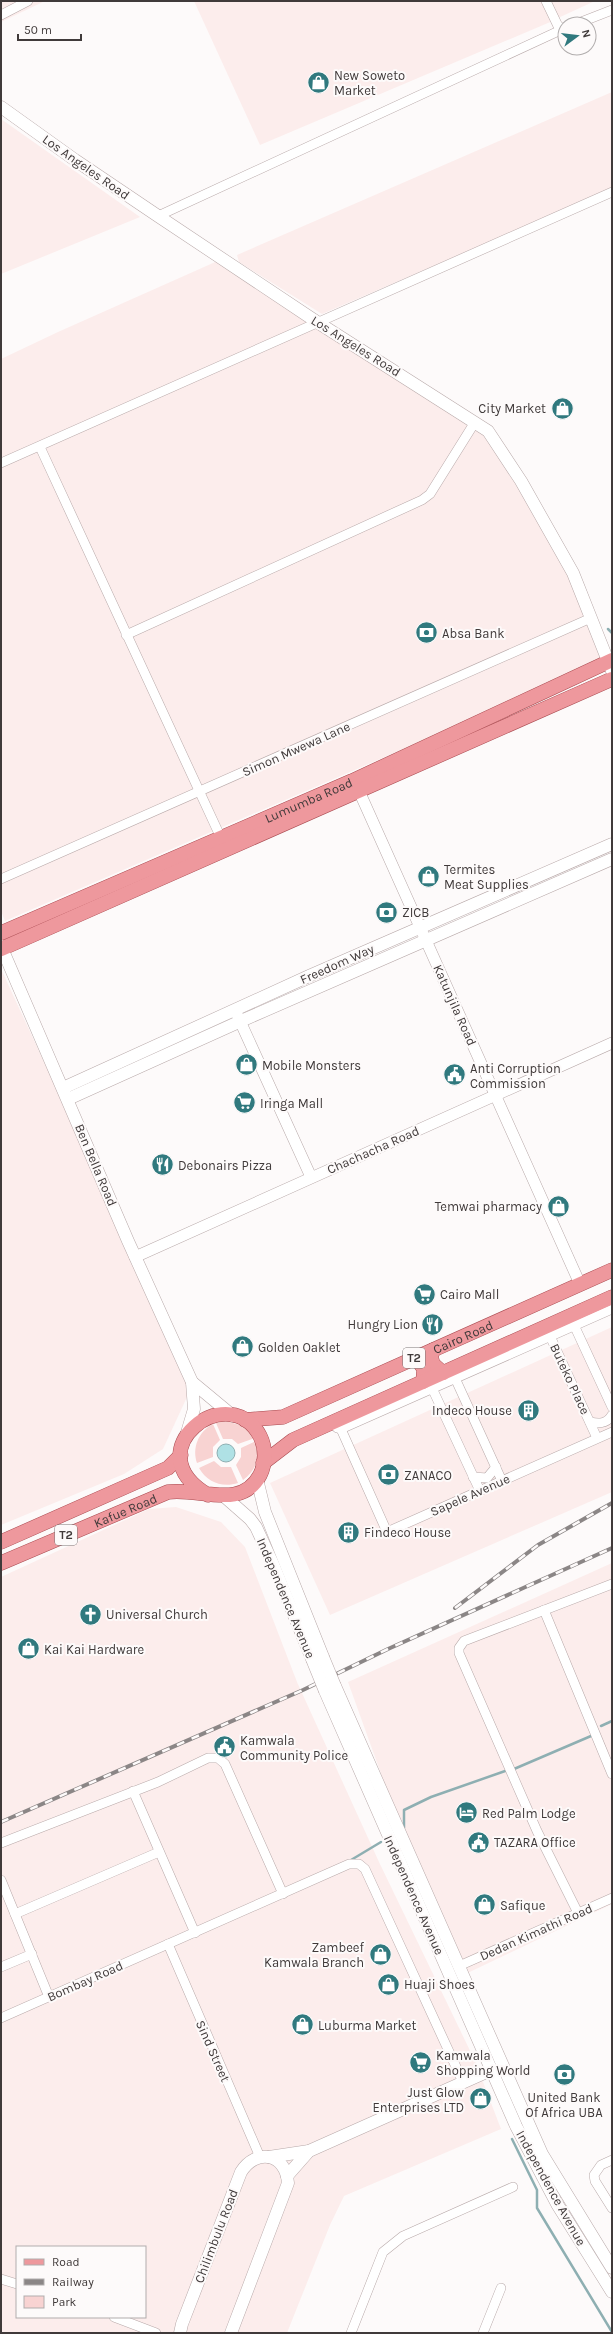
<svg xmlns="http://www.w3.org/2000/svg" width="613" height="2334" font-family="Karla,sans-serif">
<style>
.built{fill:#fcedec;fill-rule:evenodd}
.green{fill:#f8d3d2}
.water{fill:#afe1e5;stroke:#8eafb2}
.lines{fill:none;stroke-linecap:round;stroke-linejoin:round}
.stream{stroke:#8eafb2;stroke-width:2.5}
.minor-casing{stroke:#b8a9a9;stroke-width:10}
.tertiary-casing{stroke:#b8a9a9;stroke-width:12}
.secondary-casing{stroke:#b8a9a9;stroke-width:13}
.primary-casing{stroke:#a94a50;stroke-width:15}
.minor{stroke:#fff;stroke-width:9}
.tertiary{stroke:#fff;stroke-width:11}
.secondary{stroke:#fff;stroke-width:12}
.primary{stroke:#ee989d;stroke-width:14}
.rail-casing{stroke:#8b8686;stroke-width:4}
.rail{stroke:#fdfafa;stroke-width:2.5;stroke-dasharray:8;stroke-linecap:butt}
.secondary-bridge-casing{stroke:#b8a9a9;stroke-width:13;stroke-linecap:butt}
.secondary-bridge{stroke:#fff;stroke-width:12}
.labels{text-anchor:middle;dominant-baseline:central;stroke-width:4;stroke-linejoin:round;paint-order:stroke}
.shield{fill:#fdfafa;stroke:#797474;stroke-width:1}
.shield-label{font-size:12px;font-weight:bold;fill:#403a3a}
.poi-label{font-size:13px;fill:#403a3a;stroke:#fdfafa;text-anchor:start}
.street-label{font-size:13px;fill:#403a3a;stroke:#fdfafa}
</style>
<rect width="100%" height="100%" fill="#fdfafa"/>
<g class="built">
<polygon points="1,1 45,1 1,22"/>
<polygon points="194,1 547,1 555,20 260,145"/>
<polygon points="551,1 595,1 558,18"/>
<polygon points="612,92 612,189 322,314 239,262 237,255"/>
<polygon points="1,119 140,217 1,274"/>
<polygon points="222,259 488,433 570,568 607,661 5,921 1,911 1,359 58,332"/>
<polygon points="1,969 193,1384 163,1449 124,1474 1,1525"/>
<polygon points="612,1327 612,1492 330,1615 270,1483"/>
<path d="M176,1507l45,15 24,25 52,135 82,180 96,199 26,68 -157,67 -14,29 -43,108h-286v-756l148,-68zM17,2247h128v70h-128z"/>
<polygon points="612,1563 612,1904 455,1979 348,1682"/>
</g>
<g class="green">
<polygon points="226,1421 243,1426 255,1438 238,1444 232,1439 223,1439 216,1423"/>
<path d="M213,1424l7,16 -7,7v10l-16,6c-5,-15 1,-31 16,-39z"/>
<path d="M256,1441c5,16 0,30 -13,39l-7,-15 5,-8v-9z"/>
<path d="M214,1461l7,6h10l7,16c-16,5 -31,-1 -39,-15z"/>
</g>
<circle class="water" cx="226" cy="1453" r="9"/>
<g class="lines">
<g class="stream">
<polyline points="608,629 612,633"/>
<polyline points="601,1726 612,1721"/>
<polyline points="514,1769 591,1736"/>
<polyline points="404,1828 404,1810 431,1797 508,1770"/>
<polyline points="351,1860 381,1842"/>
<polyline points="512,2139 537,2190 537,2208 612,2332"/>
</g>
<defs>
<g id="minor">
<polyline points="546,1 558,26 565,29"/>
<polyline points="1,15 28,1"/>
<polyline points="576,24 612,10"/>
<polyline points="158,216 563,29"/>
<polyline points="40,447 221,838"/>
<polyline points="1,463 612,192"/>
<polyline points="126,635 422,500 430,494 475,422"/>
<polyline points="1,879 591,618"/>
<polyline points="574,1325 612,1407"/>
<polyline points="550,1336 597,1438"/>
<polyline points="455,1378 502,1481"/>
<polyline points="432,1388 480,1491"/>
<path d="M590,1422c9,2 17,2 22,-7"/>
<polyline points="337,1428 341,1429 612,1309"/>
<polyline points="341,1429 387,1532 612,1432"/>
<polyline points="473,1477 487,1478 496,1467"/>
<polyline points="544,1610 612,1774"/>
<polyline points="133,1791 195,1933"/>
<polyline points="1,1843 158,1782 208,1758 218,1758 225,1764 283,1894"/>
<polyline points="1,1880 49,1997"/>
<polyline points="578,1913 537,1831 459,1653 459,1648 464,1641 612,1584"/>
<polyline points="15,1914 159,1852"/>
<polyline points="168,1944 260,2157"/>
<polyline points="459,1966 612,1898"/>
<polyline points="1,1967 32,1954"/>
<polyline points="1,2018 349,1864 359,1864 365,1869 463,2082"/>
<polyline points="612,2160 601,2165 594,2175 595,2181 612,2208"/>
<polyline points="1,2279 17,2284"/>
<polyline points="114,2317 156,2333"/>
<polyline points="351,2333 383,2252 403,2236 513,2187"/>
<polyline points="483,2333 501,2288"/>
</g>
<g id="tertiary">
<polyline points="359,791 580,1284"/>
<polyline points="235,1010 311,1177"/>
<polyline points="135,1257 612,1043"/>
</g>
<g id="secondary">
<polyline points="1,107 75,160 158,216 317,322 488,431 521,481 573,573 612,671"/>
<polyline points="1,946 128,1241 192,1382 194,1409 186,1436"/>
<polyline points="63,1088 309,976 612,844"/>
<polyline points="68,1099 241,1021 612,859"/>
<polyline points="192,1382 233,1416"/>
<polyline points="257,1479 265,1512 323,1657"/>
<polyline points="225,1497 250,1519 256,1527 273,1564 312,1659"/>
<polyline points="335,1686 542,2154 612,2268"/>
<polyline points="325,1691 516,2126 557,2204 612,2292"/>
<polyline points="269,2157 309,2151 491,2070"/>
<polyline points="287,2176 309,2151"/>
<path d="M180,2333l2,-9 59,-152c15,-24 45,-19 47,11l-57,150"/>
</g>
<g id="primary">
<path id="s1" d="M1,933l351,-152 260,-121"/>
<polyline points="1,949 612,679"/>
<polyline points="433,1350 431,1357 433,1364 443,1373"/>
<polyline points="413,1359 419,1362 424,1369 423,1382"/>
<path id="s2" d="M245,1420l38,-3 329,-147"/>
<polyline points="263,1463 293,1440 612,1297"/>
<polyline points="1,1542 168,1468 181,1455"/>
<path id="s3" d="M1,1563l167,-71c31,-5 73,19 92,-17 6,-12 6,-27 0,-39 -31,-59 -127,15 -52,59"/>
</g>
</defs>
<use href="#minor" class="minor-casing"/>
<use href="#tertiary" class="tertiary-casing"/>
<use href="#secondary" class="secondary-casing"/>
<use href="#primary" class="primary-casing"/>
<use href="#minor" class="minor"/>
<use href="#tertiary" class="tertiary"/>
<use href="#secondary" class="secondary"/>
<use href="#primary" class="primary"/>
<defs>
<g id="rail">
<polyline points="455,1608 538,1545 612,1503"/>
<polyline points="1,1822 303,1690 388,1649 612,1548"/>
</g>
</defs>
<use href="#rail" class="rail-casing"/>
<use href="#rail" class="rail"/>
<defs>
<g id="secondary-bridge">
<polyline points="323,1657 335,1686"/>
<polyline points="312,1659 325,1691"/>
</g>
</defs>
<use href="#secondary-bridge" class="secondary-bridge-casing"/>
<use href="#secondary-bridge" class="secondary-bridge"/>
</g>
<defs>
<symbol id="shop-disc" viewBox="-11 -11 22 22"><circle r="9.5" fill="#30797e" stroke="#fdfafa"/><path d="M-5-2.5h2.3a2.7 3.5 0 0 1 5.4 0H5L5.5 6h-11ZM-1.5-2.5h3a1.5 2.3 0 0 0-3 0Z" fill="#fff"/></symbol>
<symbol id="bank-disc" viewBox="-11 -11 22 22"><circle r="9.5" fill="#30797e" stroke="#fdfafa"/><path d="M-6-4H6V4H-6ZM0-2.3a2.3 2.3 0 1 0 0 4.6a2.3 2.3 0 1 0 0-4.6Z" fill="#fff"/></symbol>
<symbol id="civic-disc" viewBox="-11 -11 22 22"><circle r="9.5" fill="#30797e" stroke="#fdfafa"/><path d="M-.6-6.5H3V-4.5H.6V-3L4-1V1h2V6H-6V1h2V-1L-.6-3ZM-1.2 2.5V6h2.4V2.5Z" fill="#fff"/></symbol>
<symbol id="supermarket-disc" viewBox="-11 -11 22 22"><circle r="9.5" fill="#30797e" stroke="#fdfafa"/><path d="M-6-5.5h2.5l.6 2H6L4.5 2H-2.5L-4.4-4H-6ZM-1.5 3.2a1.3 1.3 0 1 0 .1 0ZM3 3.2a1.3 1.3 0 1 0 .1 0Z" fill="#fff"/></symbol>
<symbol id="restaurant-disc" viewBox="-11 -11 22 22"><circle r="9.5" fill="#30797e" stroke="#fdfafa"/><path d="M-5-6h1v4h1v-4h1v4h1v-4h1v5L-1.5 .5V6h-2V.5L-5-1ZM5-6V6H3V1.5H1.5Q1.5-4 5-6Z" fill="#fff"/></symbol>
<symbol id="building-disc" viewBox="-11 -11 22 22"><circle r="9.5" fill="#30797e" stroke="#fdfafa"/><path d="M-4-6H4V6H1V3H-1V6H-4ZM-2.5-4.3h1.7v1.8h-1.7ZM.8-4.3h1.7v1.8H.8ZM-2.5-1h1.7V.8h-1.7ZM.8-1h1.7V.8H.8Z" fill="#fff"/></symbol>
<symbol id="church-disc" viewBox="-11 -11 22 22"><circle r="9.5" fill="#30797e" stroke="#fdfafa"/><path d="M-1.2-6h2.4v3.5h3.3v2.4h-3.3V6h-2.4V-.1h-3.3v-2.4h3.3Z" fill="#fff"/></symbol>
<symbol id="hotel-disc" viewBox="-11 -11 22 22"><circle r="9.5" fill="#30797e" stroke="#fdfafa"/><path d="M-6-4.5h1.5V1H6V5H4.5V3h-9V5H-6ZM-4 0a1.8 1.8 0 1 1 3.6 0ZM.5 0V-2.5h3Q6-2.5 6 0Z" fill="#fff"/></symbol>
</defs>
<g fill-rule="evenodd">
<use href="#shop-disc" x="306" y="70" width="25" height="25"/>
<use href="#shop-disc" x="550" y="396" width="25" height="25"/>
<use href="#bank-disc" x="414" y="620" width="25" height="25"/>
<use href="#shop-disc" x="416" y="864" width="25" height="25"/>
<use href="#bank-disc" x="374" y="900" width="25" height="25"/>
<use href="#shop-disc" x="234" y="1052" width="25" height="25"/>
<use href="#civic-disc" x="442" y="1062" width="25" height="25"/>
<use href="#supermarket-disc" x="232" y="1090" width="25" height="25"/>
<use href="#restaurant-disc" x="150" y="1152" width="25" height="25"/>
<use href="#shop-disc" x="546" y="1194" width="25" height="25"/>
<use href="#supermarket-disc" x="412" y="1282" width="25" height="25"/>
<use href="#restaurant-disc" x="420" y="1312" width="25" height="25"/>
<use href="#shop-disc" x="230" y="1334" width="25" height="25"/>
<use href="#building-disc" x="516" y="1398" width="25" height="25"/>
<use href="#bank-disc" x="376" y="1462" width="25" height="25"/>
<use href="#building-disc" x="336" y="1520" width="25" height="25"/>
<use href="#church-disc" x="78" y="1602" width="25" height="25"/>
<use href="#shop-disc" x="16" y="1636" width="25" height="25"/>
<use href="#civic-disc" x="212" y="1734" width="25" height="25"/>
<use href="#hotel-disc" x="454" y="1800" width="25" height="25"/>
<use href="#civic-disc" x="466" y="1830" width="25" height="25"/>
<use href="#shop-disc" x="472" y="1892" width="25" height="25"/>
<use href="#shop-disc" x="368" y="1942" width="25" height="25"/>
<use href="#shop-disc" x="376" y="1972" width="25" height="25"/>
<use href="#shop-disc" x="290" y="2012" width="25" height="25"/>
<use href="#supermarket-disc" x="408" y="2050" width="25" height="25"/>
<use href="#bank-disc" x="552" y="2062" width="25" height="25"/>
<use href="#shop-disc" x="468" y="2086" width="25" height="25"/>
</g>
<g class="labels">
<g class="shield">
<rect x="403" y="1348" width="22" height="20" rx="3"/>
<rect x="55" y="1525" width="22" height="20" rx="3"/>
</g>
<g class="shield-label">
<text x="414" y="1358">T2</text>
<text x="66" y="1535">T2</text>
</g>
<g class="poi-label">
<text x="334" y="75">New Soweto<tspan x="334" dy="15">Market</tspan></text>
<text x="546" y="408" text-anchor="end">City Market</text>
<text x="442" y="633">Absa Bank</text>
<text x="444" y="869">Termites<tspan x="444" dy="15">Meat Supplies</tspan></text>
<text x="402" y="912">ZICB</text>
<text x="262" y="1065">Mobile Monsters</text>
<text x="470" y="1068">Anti Corruption<tspan x="470" dy="15">Commission</tspan></text>
<text x="260" y="1103">Iringa Mall</text>
<text x="178" y="1165">Debonairs Pizza</text>
<text x="542" y="1206" text-anchor="end">Temwai pharmacy</text>
<text x="440" y="1294">Cairo Mall</text>
<text x="418" y="1324" text-anchor="end">Hungry Lion</text>
<text x="258" y="1347">Golden Oaklet</text>
<text x="512" y="1410" text-anchor="end">Indeco House</text>
<text x="404" y="1475">ZANACO</text>
<text x="364" y="1532">Findeco House</text>
<text x="106" y="1614">Universal Church</text>
<text x="44" y="1649">Kai Kai Hardware</text>
<text x="240" y="1740">Kamwala<tspan x="240" dy="15">Community Police</tspan></text>
<text x="482" y="1813">Red Palm Lodge</text>
<text x="494" y="1842">TAZARA Office</text>
<text x="500" y="1905">Safique</text>
<text x="364" y="1947" text-anchor="end">Zambeef<tspan x="364" dy="15">Kamwala Branch</tspan></text>
<text x="404" y="1984">Huaji Shoes</text>
<text x="318" y="2025">Luburma Market</text>
<text x="436" y="2055">Kamwala<tspan x="436" dy="15">Shopping World</tspan></text>
<text x="464" y="2092" text-anchor="end">Just Glow<tspan x="464" dy="15">Enterprises LTD</tspan></text>
<text x="564" y="2097" text-anchor="middle">United Bank<tspan x="564" dy="15">Of Africa UBA</tspan></text>
</g>
<g class="street-label">
<text transform="translate(86 167) rotate(35)">Los Angeles Road</text>
<text transform="translate(356 346) rotate(32)">Los Angeles Road</text>
<text transform="translate(296 749) rotate(-24)">Simon Mwewa Lane</text>
<text stroke="none"><textPath href="#s1" startOffset="335">Lumumba Road</textPath></text>
<text transform="translate(337 964) rotate(-24)">Freedom Way</text>
<text transform="translate(455 1005) rotate(66)">Katunjila Road</text>
<text transform="translate(373 1150) rotate(-24)">Chachacha Road</text>
<text transform="translate(96 1165) rotate(67)">Ben Bella Road</text>
<text stroke="none"><textPath href="#s2" startOffset="235">Cairo Road</textPath></text>
<text transform="translate(570 1379) rotate(65)">Buteko Place</text>
<text transform="translate(470 1495) rotate(-24)">Sapele Avenue</text>
<text stroke="none"><textPath href="#s3" startOffset="135">Kafue Road</textPath></text>
<text transform="translate(286 1598) rotate(67)">Independence Avenue</text>
<text transform="translate(414 1895) rotate(66)">Independence Avenue</text>
<text transform="translate(536 1932) rotate(-24)">Dedan Kimathi Road</text>
<text transform="translate(85 1981) rotate(-24)">Bombay Road</text>
<text transform="translate(213 2051) rotate(66)">Sind Street</text>
<text transform="translate(551 2188) rotate(61)">Independence Avenue</text>
<text transform="translate(216 2236) rotate(-69)">Chilimbulu Road</text>
</g>
</g>
<rect width="613" height="2334" fill="none" stroke="#403a3a" stroke-width="4"/>
<rect x="16" y="2246" width="130" height="72" fill="#fdfafa" stroke="#b1adad"/>
<rect x="24" y="2259" width="20" height="6" fill="#ee989d" stroke="#b1adad"/>
<text x="52" y="2266" font-size="12" fill="#403a3a">Road</text>
<rect x="24" y="2279" width="20" height="6" fill="#8b8686" stroke="#b1adad"/>
<text x="52" y="2286" font-size="12" fill="#403a3a">Railway</text>
<rect x="24" y="2296" width="20" height="12" fill="#f8d3d2" stroke="#b1adad"/>
<text x="52" y="2306" font-size="12" fill="#403a3a">Park</text>
<g transform="translate(577 36) rotate(75)"><circle r="19" fill="#fdfafa" stroke="#b1adad"/>
<path d="M0-3L7 15L0 10L-7 15Z" fill="#30797e"/>
<text y="-6" font-size="11" font-weight="bold" text-anchor="middle" fill="#403a3a">N</text>
</g>
<path d="M18 34v6h63v-6" fill="none" stroke="#403a3a" stroke-width="2"/>
<text x="24" y="34" font-size="12" fill="#403a3a" stroke="#fdfafa" stroke-width="3" paint-order="stroke">50 m</text>
</svg>
